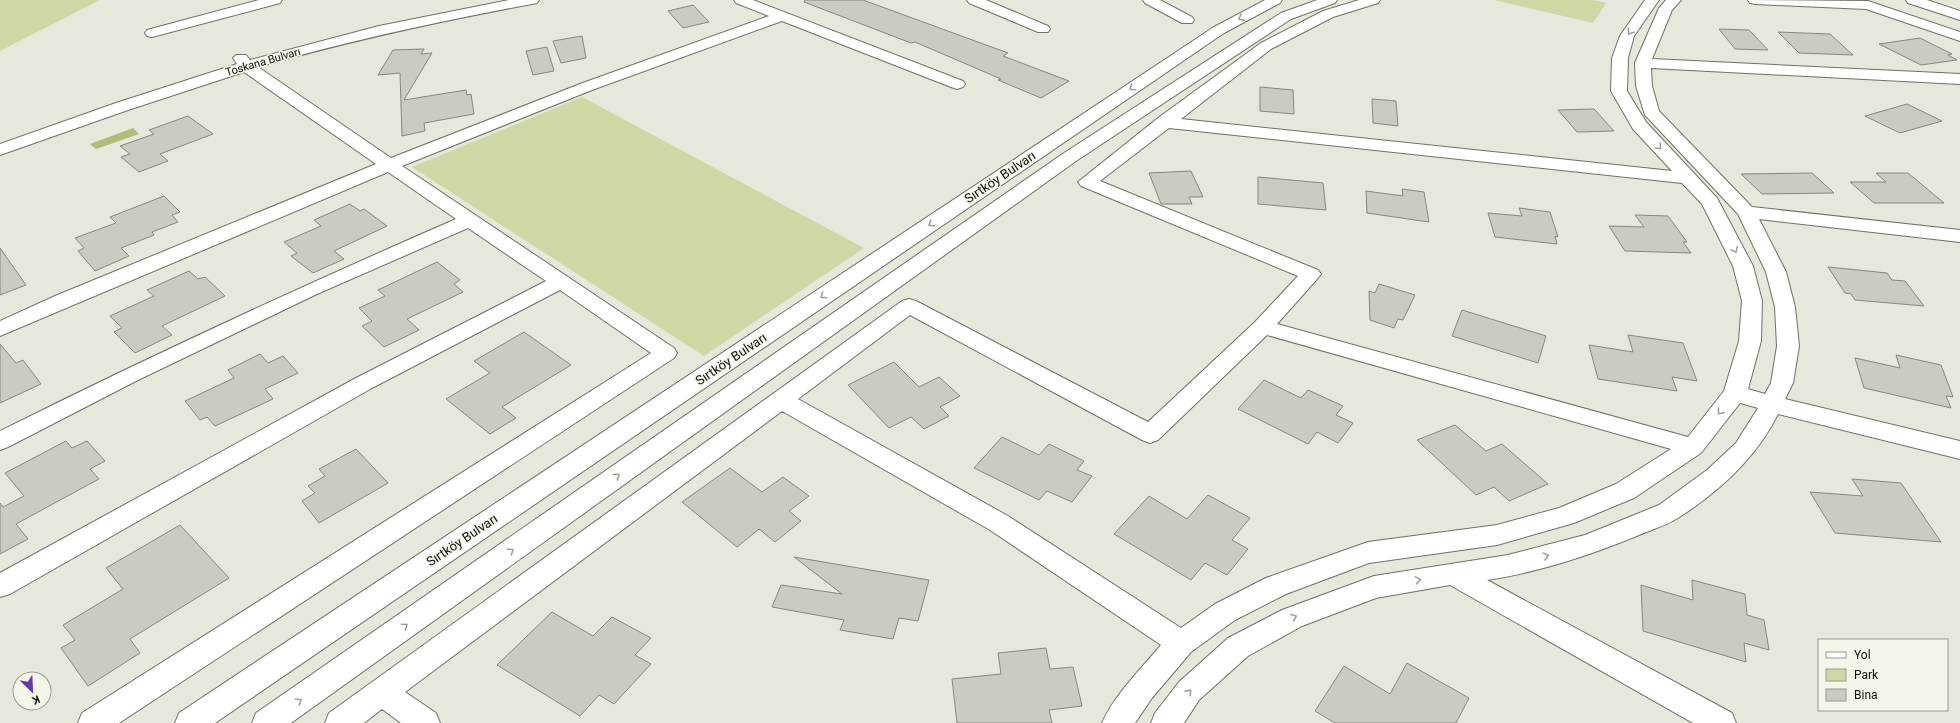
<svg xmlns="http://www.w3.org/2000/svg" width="1960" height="723" font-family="Roboto,sans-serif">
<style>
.green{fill:#ccd9a4}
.water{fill:#aebd78}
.building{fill:#c9ccbe;stroke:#85887b}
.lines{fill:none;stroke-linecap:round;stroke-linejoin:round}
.minor-casing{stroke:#6e7164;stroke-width:2}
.secondary-casing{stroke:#6e7164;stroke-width:2}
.minor{fill:#fff;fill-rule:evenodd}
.secondary{fill:#fff;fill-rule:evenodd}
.oneway{stroke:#9f9f9d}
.labels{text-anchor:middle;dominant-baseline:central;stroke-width:3;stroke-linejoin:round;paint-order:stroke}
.far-street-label{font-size:11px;fill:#0f100b;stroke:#f3f6e8}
.street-label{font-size:13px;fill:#0f100b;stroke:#f3f6e8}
</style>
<rect width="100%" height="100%" fill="#e5e9db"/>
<g class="green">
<polygon points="0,0 100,0 0,51"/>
<polygon points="1494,0 1593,0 1606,3 1593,23"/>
<polygon points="582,97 864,248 704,356 412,167"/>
</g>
<polygon class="water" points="133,128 139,134 96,149 90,144"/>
<g class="building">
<polygon points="805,0 863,0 1008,53 1003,56 1069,81 1041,98 998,80 1001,79 915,42 911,43 804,2"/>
<polygon points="693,5 709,22 683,28 668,11"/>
<polygon points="1719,29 1749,30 1768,50 1735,49"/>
<polygon points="1778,32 1830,34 1853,55 1799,53"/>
<polygon points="582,36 586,58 561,63 553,41"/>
<polygon points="1920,38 1952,54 1948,55 1957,60 1921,65 1879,44"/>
<polygon points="547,47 554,71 533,75 526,51"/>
<polygon points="424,49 421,54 432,53 404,100 466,90 467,95 471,94 474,114 424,123 425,131 402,136 400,73 378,75 393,50"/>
<polygon points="1260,87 1293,90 1294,114 1260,111"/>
<polygon points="1372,99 1396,101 1398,126 1373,123"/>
<polygon points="1907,104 1942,121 1900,133 1865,116"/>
<polygon points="1594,109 1614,131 1577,132 1558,110"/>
<polygon points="188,116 213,134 160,154 168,161 139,172 121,157 130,154 120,146 154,134 149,130"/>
<polygon points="1191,171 1203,197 1189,197 1192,204 1161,204 1149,173"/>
<polygon points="1812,173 1834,193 1762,194 1741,174"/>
<polygon points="1876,173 1908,173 1944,203 1874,203 1850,182 1886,182"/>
<polygon points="1258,177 1323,183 1326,210 1258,204"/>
<polygon points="1402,189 1424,192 1429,222 1367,213 1366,191 1403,196"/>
<polygon points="164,196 180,212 172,215 178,222 152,232 154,235 121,248 129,256 95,271 78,251 84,248 75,238 116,223 110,217"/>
<polygon points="350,204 360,211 364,209 387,226 334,251 344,259 313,273 291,256 297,253 284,242 321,226 314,220"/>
<polygon points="1519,208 1550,212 1558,237 1555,236 1557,244 1495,237 1488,213 1522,216"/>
<polygon points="1635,215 1668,216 1687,242 1683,242 1691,253 1625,251 1609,226 1644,227"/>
<polygon points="0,248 26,285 0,295"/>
<polygon points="437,262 460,280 454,284 463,292 407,319 419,330 384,347 362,326 372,321 359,308 385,296 378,290"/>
<polygon points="1828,267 1887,273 1892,280 1905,281 1924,306 1855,300 1851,294 1845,293"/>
<polygon points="189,271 198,279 205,277 225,296 162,326 172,335 135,353 114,332 122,328 110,316 154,296 147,290"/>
<polygon points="1379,284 1415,295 1403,320 1398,319 1394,328 1370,320 1369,291 1375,293"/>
<polygon points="1462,310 1546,336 1538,363 1452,336"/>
<polygon points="524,332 571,365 502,407 516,418 490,434 446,399 490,373 474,361"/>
<polygon points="1628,335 1683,343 1697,381 1672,377 1677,391 1598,379 1589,345 1633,352"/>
<polygon points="0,344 16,363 23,360 41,384 0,403"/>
<polygon points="260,354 268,363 283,356 298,373 265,389 273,399 215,426 207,417 200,420 185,401 234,378 228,370"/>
<polygon points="1896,355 1941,365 1953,397 1946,396 1951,408 1864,388 1855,358 1900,368"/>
<polygon points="894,362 919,387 939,377 960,396 940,407 949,416 924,429 911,417 889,428 848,385"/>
<polygon points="1264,380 1301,398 1308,390 1343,406 1336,415 1353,423 1338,443 1317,432 1308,444 1238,409"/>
<polygon points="1455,425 1486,451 1502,444 1548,484 1509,501 1494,487 1476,495 1417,440"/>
<polygon points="1002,437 1039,455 1049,444 1084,461 1077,470 1092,476 1072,502 1047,491 1039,500 974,468"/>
<polygon points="66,441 72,448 87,441 105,461 90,469 99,479 16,524 28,539 0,554 0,503 3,507 24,496 5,473"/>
<polygon points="356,449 388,483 319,523 302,501 315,493 308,486 325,476 319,469"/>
<polygon points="730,468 762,492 783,477 809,496 789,511 801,521 775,542 759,529 737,547 682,502"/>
<polygon points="1852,479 1901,483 1941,542 1835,533 1810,492 1863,496"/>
<polygon points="1208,495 1250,518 1232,540 1248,549 1227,575 1205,563 1191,580 1114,534 1149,496 1187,519"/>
<polygon points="180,525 229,578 130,639 140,653 88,686 61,648 75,640 63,625 123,589 106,568"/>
<polygon points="794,557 929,580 918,621 899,618 893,639 840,630 844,620 772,607 781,585 842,594"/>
<polygon points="1692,580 1745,594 1747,615 1764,620 1769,650 1744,643 1746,662 1643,631 1641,585 1693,600"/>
<polygon points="552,612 593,636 612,617 651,638 635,655 651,664 614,704 599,695 580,716 497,665"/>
<polygon points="1046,648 1050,669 1073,667 1082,706 1049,710 1052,723 957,723 952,679 1001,674 998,653"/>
<polygon points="1407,663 1469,698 1456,723 1335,723 1315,711 1344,666 1390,694"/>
</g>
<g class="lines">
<defs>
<g id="minor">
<polygon points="259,0 282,0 280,3 152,37 147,36 145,33 147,30"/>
<path d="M509,0h30l-2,3 -5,1c-92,17 -184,37 -274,63l133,91 189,-74 189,-68 -33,-13 -2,-3h19l210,81 2,3 -2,3 -6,2 -6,-2 -169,-66 -190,69 -190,76 272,182 3,5 -3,5 -555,365h-41l4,-10 569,-360 -91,-63 -188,98 -362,206 -10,3v-24l356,-195 190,-97 -78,-53 -151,66 -179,86 -130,67 -8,3v-19c150,-75 302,-145 456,-212l-68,-47 -388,164v-15l55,-25 321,-132 -132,-92 -116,38 -128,45v-11l116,-41 121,-39 -4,-6 3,-3h10l4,5 129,-34z"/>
<polygon points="967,0 986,0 1048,26 1050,29 1048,32 1038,32 969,3"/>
<polygon points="1143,0 1160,0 1192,17 1194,20 1192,23 1182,23 1145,3"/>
<path d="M1359,0h21l-2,3 -45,14 -62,32 -90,70 491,52 -39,-42 -22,-38 1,-33 8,-22 25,-36h14l-25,36 -6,22 -1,33 19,31 71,76 36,68 9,35 -1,40 -13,48 17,5 6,-11 6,-37 -2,-39 -9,-35 -28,-58 -93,-99 -9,-29 -1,-23 24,-55 7,-8h15l-9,10 -20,49 308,15v10l-309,-16 1,18 7,25 93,96 208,23v12l-201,-23 27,53 9,35 4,39 -6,37 -8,16 175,42v18l-182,-45c-22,44 -58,77 -100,104 -11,7 -27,12 -39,17 -48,20 -100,37 -152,45l245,133 4,10h-43l-243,-138 -74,13 -74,28 -54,30 -49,44 -15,23h-33l4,-10 24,-31 49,-44 54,-28 92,-34 134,-21 77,-20 74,-30 48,-35 29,-27 22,-35 -18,-5 -39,50 -67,45 -60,25 -77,22 -128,18 -83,31 -51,26 -44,32 -39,46 -17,25h-33c13,-29 39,-54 59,-78l-171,-115 -208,-119 -377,281 31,21 4,10h-39l-19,-14 -18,14h-39l4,-10 573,-412 7,-2 7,2 232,121 107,-100 43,-46 -217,-90 -3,-4 80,-64 103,-75 62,-32zM1169,128l513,55 20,21 31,62 9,35 -3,40 -15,50 -36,46 -411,-113 41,-46 3,-4 -3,-4 -218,-89zM910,315l232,125 8,3 8,-3 109,-105 404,114 -55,35 -57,24 -62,17 -129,17 -102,36 -51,26 -34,24 -173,-112 -210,-117z"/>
<polygon points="1748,0 1868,1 1960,32 1960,41 1866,9 1755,4 1750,3"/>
<polygon points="1906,0 1927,0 1960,11 1960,20 1908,3"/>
</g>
<g id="secondary">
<polygon points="1265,0 1282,0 1280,3 1224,33 215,723 175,723 179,713 1214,27"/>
<polygon points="1317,0 1337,0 1335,3 1291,19 1076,161 291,723 252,723 256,713 1064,153 1281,13"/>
</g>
</defs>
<use href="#minor" class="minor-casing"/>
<use href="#secondary" class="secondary-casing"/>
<use href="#minor" class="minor"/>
<use href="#secondary" class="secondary"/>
</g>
<defs><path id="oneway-chevron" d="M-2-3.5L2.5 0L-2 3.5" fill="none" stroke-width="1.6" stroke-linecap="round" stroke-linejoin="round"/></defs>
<g class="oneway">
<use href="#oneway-chevron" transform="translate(1241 18) rotate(152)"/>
<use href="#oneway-chevron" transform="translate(1630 32) rotate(123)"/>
<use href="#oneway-chevron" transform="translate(1132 88) rotate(146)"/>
<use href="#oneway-chevron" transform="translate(1659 147) rotate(46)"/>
<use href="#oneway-chevron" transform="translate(931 224) rotate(146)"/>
<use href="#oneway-chevron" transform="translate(1735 250) rotate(62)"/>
<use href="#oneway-chevron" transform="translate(823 296) rotate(146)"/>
<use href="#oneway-chevron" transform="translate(1720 412) rotate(128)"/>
<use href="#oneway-chevron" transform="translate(617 476) rotate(-35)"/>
<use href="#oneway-chevron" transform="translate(511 551) rotate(-35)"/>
<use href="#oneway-chevron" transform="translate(1546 556) rotate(-15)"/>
<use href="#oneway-chevron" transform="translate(1418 580) rotate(-10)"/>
<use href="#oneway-chevron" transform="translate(1294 617) rotate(-23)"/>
<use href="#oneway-chevron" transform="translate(405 626) rotate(-35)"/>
<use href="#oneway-chevron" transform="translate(1189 692) rotate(-48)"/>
<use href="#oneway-chevron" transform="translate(299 701) rotate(-35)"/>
</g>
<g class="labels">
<g class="far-street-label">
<text transform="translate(263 62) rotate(-16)">Toskana Bulvarı</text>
</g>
<g class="street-label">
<text transform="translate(1000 177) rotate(-34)">Sırtköy Bulvarı</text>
<text transform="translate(731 359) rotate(-34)">Sırtköy Bulvarı</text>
<text transform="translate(462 540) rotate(-34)">Sırtköy Bulvarı</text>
</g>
</g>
<rect x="1818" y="639" width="130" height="72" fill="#f3f6e8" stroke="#989a90"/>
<rect x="1826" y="652" width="20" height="6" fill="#ffffff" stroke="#989a90"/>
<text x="1854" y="659" font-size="12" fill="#0f100b">Yol</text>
<rect x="1826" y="669" width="20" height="12" fill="#ccd9a4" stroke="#989a90"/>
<text x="1854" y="679" font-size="12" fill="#0f100b">Park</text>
<rect x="1826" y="689" width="20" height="12" fill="#c9ccbe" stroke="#989a90"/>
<text x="1854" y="699" font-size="12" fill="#0f100b">Bina</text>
<g transform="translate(32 691) rotate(156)"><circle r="19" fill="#f3f6e8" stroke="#989a90"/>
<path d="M0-3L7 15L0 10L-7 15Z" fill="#6936ad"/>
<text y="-6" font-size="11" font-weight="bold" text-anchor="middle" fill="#0f100b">K</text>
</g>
</svg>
